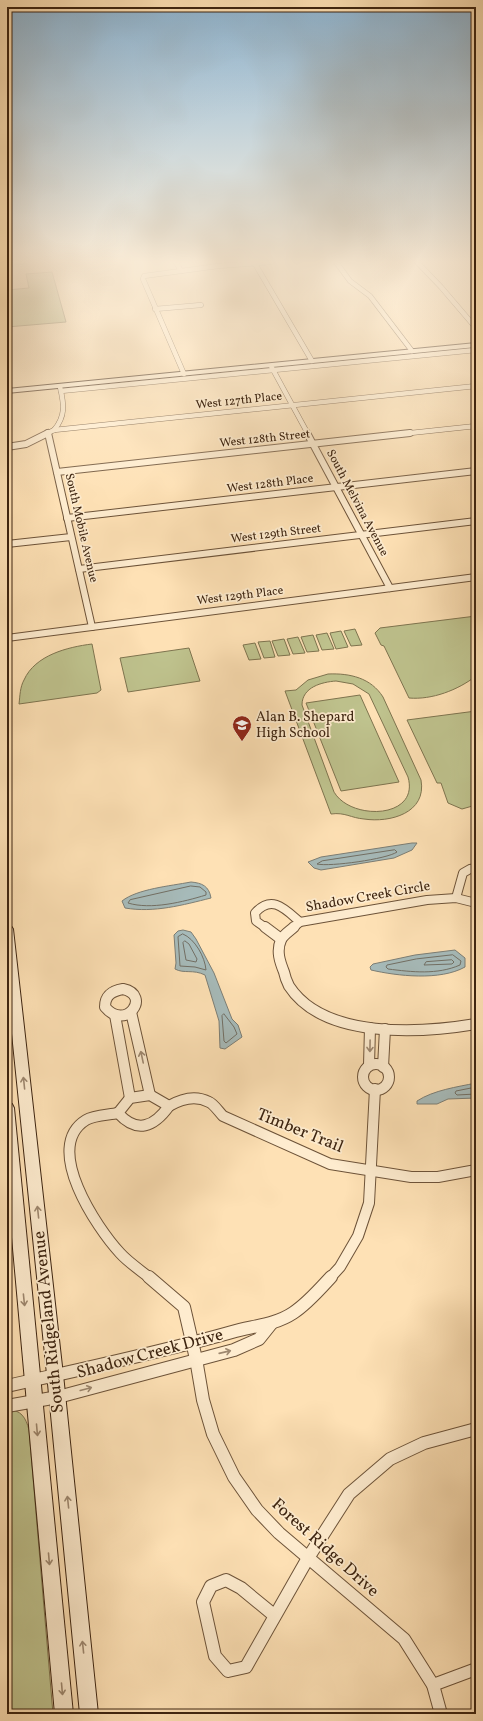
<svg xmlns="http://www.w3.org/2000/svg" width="483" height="1721" font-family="Vollkorn,serif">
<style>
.green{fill:#bfc38e;stroke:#7e744f;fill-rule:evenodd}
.water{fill:#a6bab9;stroke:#7c7e75}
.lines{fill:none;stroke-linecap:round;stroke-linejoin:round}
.shore{stroke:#726f64;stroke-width:1}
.minor-far4-casing{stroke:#6d5339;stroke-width:5.5}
.minor-far3-casing{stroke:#6d5339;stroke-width:8}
.minor-far2-casing{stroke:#6d5339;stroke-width:10}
.minor-far1-casing{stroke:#6d5339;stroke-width:12}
.minor-casing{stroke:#6d5339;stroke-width:14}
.secondary-casing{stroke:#3d2410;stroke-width:2}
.minor-far4{stroke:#feeccf;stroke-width:4.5}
.minor-far3{stroke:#feeccf;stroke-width:6}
.minor-far2{stroke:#feeccf;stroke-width:8}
.minor-far1{stroke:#feeccf;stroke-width:10}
.minor{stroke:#feeccf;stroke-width:12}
.secondary{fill:#feeccf;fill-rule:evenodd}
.oneway{stroke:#9e8870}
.labels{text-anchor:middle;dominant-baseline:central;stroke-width:3.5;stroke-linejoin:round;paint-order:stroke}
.far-street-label{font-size:12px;fill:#3d2410;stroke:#feeccf}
.poi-label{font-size:14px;fill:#3d2410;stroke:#feeccf;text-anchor:start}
.street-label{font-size:14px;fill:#3d2410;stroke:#feeccf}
.near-street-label{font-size:17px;fill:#3d2410;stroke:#feeccf}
</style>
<rect width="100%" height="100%" fill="#fee1b5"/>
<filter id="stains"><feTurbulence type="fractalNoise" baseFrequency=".005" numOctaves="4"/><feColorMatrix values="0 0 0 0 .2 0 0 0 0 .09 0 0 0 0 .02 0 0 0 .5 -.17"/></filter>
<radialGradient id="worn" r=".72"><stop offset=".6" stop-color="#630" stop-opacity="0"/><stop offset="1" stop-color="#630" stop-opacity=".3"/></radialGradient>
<g class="green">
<polygon points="52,272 66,322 7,327 7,290 29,288 26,274"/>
<path d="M476,616v60c-18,14 -44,24 -67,22l-25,-52 -3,-1 -6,-12 5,-5z"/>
<polygon points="355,629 362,645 351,646 344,631"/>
<polygon points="341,631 348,647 336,649 330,633"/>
<polygon points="327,633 334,649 322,650 316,635"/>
<polygon points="313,635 319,651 307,652 301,637"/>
<polygon points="298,637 305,653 293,654 287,639"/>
<polygon points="284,639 290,655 278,656 272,641"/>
<polygon points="270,641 275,657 264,658 258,642"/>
<polygon points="255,643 261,659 249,660 243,645"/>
<path d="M92,644l9,46 -4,3 -78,11c1,-8 1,-17 5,-24 11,-25 44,-33 68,-36z"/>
<polygon points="189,648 200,681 128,692 120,658"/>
<path d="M328,674c22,-1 43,4 55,23l38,83c6,33 -31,43 -57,39 -13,-1 -19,-7 -33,-5l-46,-123 11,-1 12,-10zM336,681l17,3 16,10 39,83c12,42 -57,44 -74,15l-32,-87c0,-18 20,-23 34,-24z"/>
<polygon points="360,695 399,782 341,791 306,703"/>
<polygon points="476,711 476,805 462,809 448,803 441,783 437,783 407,720"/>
<path d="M7,1410c14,-1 19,8 22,20l24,284h-46l2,-60 -2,-18z"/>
</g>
<g class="water">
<polygon points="412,843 417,843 412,850 394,858 321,870 314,868 308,862 321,857"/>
<path d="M191,882c11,1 18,4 20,16 -28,7 -57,15 -86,10l-3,-7c15,-12 48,-15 69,-19z"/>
<path d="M183,930l8,2 5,7 18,34 18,46 6,6 4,12 -17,12 -5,-1 -1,-27 -14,-46c-12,-6 -21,-1 -30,-6l1,-6 -2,-28 4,-4z"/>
<path d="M455,950l10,8v9c-25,14 -68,9 -94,3l-1,-3 3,-3 42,-9z"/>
<path d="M476,1083v15l-28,1 -11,5h-20v-3c17,-11 40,-14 59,-18z"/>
</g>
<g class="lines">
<g class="shore">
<path d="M395,850l2,2c-10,7 -67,15 -80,12l5,-3z"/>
<path d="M191,886l9,1 6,5v3c-23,7 -55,15 -78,8l2,-3z"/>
<path d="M183,934c12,5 22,23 23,36l-11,-3 -15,-1 -2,-29z"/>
<polygon points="185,941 189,944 197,959 196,962 186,960 183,943"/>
<path d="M453,955l8,6 -1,4c-23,10 -48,7 -72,4l-2,-2 1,-2 29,-6z"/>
<polygon points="452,960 454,962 452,964 424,965 426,962"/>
<polygon points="224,1014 234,1027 237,1034 226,1043 224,1041 222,1016"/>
<polyline points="476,1087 456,1091 455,1093 457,1095 476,1094"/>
</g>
<defs>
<g id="minor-far4">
<polyline points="176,262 181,271"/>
<polyline points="254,262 312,361"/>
<polyline points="336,262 350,281 370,296 412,351"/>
<polyline points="417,262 441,287 476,328"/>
<polyline points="7,263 22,262"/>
<polyline points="155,309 201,305"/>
<polyline points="271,366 308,434"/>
<polyline points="184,374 143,279 144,276 218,266 271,262"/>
<polyline points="61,391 476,350"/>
<path d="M54,430c12,-14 10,-26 6,-43"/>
<polyline points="46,434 54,430 476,386"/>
<polyline points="401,434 476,426"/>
</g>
<g id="minor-far3">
<polyline points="48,433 92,627"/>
<polyline points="307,433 390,588"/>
<polyline points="7,447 26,444 48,433"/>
<polyline points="57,472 410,433"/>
<polyline points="67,518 476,471"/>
<polyline points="7,544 71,537"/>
<polyline points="79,569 476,521"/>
<polyline points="7,638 476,577"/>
</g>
<g id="minor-far2">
<polyline points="456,898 463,873 470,869 476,868"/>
<path d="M266,928l-10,-7 -1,-8c17,-19 30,-4 45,9"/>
<polyline points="293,928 300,922 427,900 456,898 476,903"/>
</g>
<g id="minor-far1">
<polyline points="265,927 281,939"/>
<path d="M294,927c-4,4 -11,8 -13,13 -5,11 -1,22 3,32 1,5 3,10 5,14 35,54 133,47 187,38"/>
<path d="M123,989c29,6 3,43 -18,18 0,-12 7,-16 18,-18z"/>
<polyline points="131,1012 150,1095"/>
<polyline points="115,1015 130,1098"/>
<circle cx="376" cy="1077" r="13"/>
<polyline points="369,1065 370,1028"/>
<polyline points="383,1067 385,1029"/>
<path d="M150,1095l19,11c-15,21 -32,28 -51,7l12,-15z"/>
<path d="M169,1106c12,-7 27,-11 40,-4 5,2 10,10 14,14l107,48 81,13h27l38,-7"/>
<path d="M118,1113c-10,2 -24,2 -32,7 -44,27 11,108 34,133 8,9 20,17 30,25"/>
<polyline points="330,1278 340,1267 358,1236 369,1203 375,1089"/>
</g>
<g id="minor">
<polyline points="149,1277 184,1307 196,1359 203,1400 213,1434 234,1477 257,1510 279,1533 404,1639 433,1685 441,1714"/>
<path d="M7,1386c75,-17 151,-33 225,-54 21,-6 43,-7 61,-19 14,-9 26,-23 38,-36"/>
<polyline points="7,1406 58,1397 234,1350 259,1339 271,1324"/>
<polyline points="275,1616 241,1588 226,1580 211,1586 203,1602 215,1656 228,1671 246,1667 308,1558 349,1494 390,1459 424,1443 476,1429"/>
<polyline points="433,1685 476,1669"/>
</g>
<g id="secondary">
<polygon points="476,343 476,347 7,393 7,389"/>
<polygon points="7,924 11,926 13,929 64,1384 98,1714 80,1714 48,1384 7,985"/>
<polygon points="7,1102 12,1104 14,1108 73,1714 55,1714 7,1182"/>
</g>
</defs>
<use href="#minor-far4" class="minor-far4-casing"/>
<use href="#minor-far3" class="minor-far3-casing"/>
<use href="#minor-far2" class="minor-far2-casing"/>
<use href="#minor-far1" class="minor-far1-casing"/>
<use href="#minor" class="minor-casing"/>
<use href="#secondary" class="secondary-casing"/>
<use href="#minor-far4" class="minor-far4"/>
<use href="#minor-far3" class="minor-far3"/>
<use href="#minor-far2" class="minor-far2"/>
<use href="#minor-far1" class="minor-far1"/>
<use href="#minor" class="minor"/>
<use href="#secondary" class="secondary"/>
</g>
<defs><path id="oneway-shaft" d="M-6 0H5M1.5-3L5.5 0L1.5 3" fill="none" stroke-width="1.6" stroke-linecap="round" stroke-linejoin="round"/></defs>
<g class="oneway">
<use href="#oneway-shaft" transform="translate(370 1046) rotate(91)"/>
<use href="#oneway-shaft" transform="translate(142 1057) rotate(-102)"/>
<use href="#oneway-shaft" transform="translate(24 1083) rotate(-96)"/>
<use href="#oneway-shaft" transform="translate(38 1212) rotate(-96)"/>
<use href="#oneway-shaft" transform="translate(24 1300) rotate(84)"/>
<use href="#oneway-shaft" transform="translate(225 1352) rotate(-13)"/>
<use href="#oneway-shaft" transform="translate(86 1389) rotate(-15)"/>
<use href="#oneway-shaft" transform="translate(37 1430) rotate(85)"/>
<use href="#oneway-shaft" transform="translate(68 1502) rotate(-96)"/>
<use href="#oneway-shaft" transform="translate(49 1559) rotate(85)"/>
<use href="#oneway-shaft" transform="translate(83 1647) rotate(-96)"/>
<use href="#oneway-shaft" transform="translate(62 1689) rotate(85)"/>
</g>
<linearGradient id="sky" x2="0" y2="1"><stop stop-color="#8db6d5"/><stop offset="0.52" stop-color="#fff2de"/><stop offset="1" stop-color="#fff2de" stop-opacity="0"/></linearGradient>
<rect width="483" height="503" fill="url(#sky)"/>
<defs>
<symbol id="school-pin" viewBox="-11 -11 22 30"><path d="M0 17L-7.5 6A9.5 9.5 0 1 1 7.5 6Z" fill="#8f2418" stroke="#feeccf"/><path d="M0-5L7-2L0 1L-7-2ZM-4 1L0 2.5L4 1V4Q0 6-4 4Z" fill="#fff"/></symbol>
</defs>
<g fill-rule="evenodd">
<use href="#school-pin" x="231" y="714" width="22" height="30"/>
</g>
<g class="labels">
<g class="far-street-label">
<text transform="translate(239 401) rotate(-6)">West 127th Place</text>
<text transform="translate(265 439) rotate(-6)">West 128th Street</text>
<text transform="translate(270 484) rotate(-7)">West 128th Place</text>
<text transform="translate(357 503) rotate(62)">South Melvina Avenue</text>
<text transform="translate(81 528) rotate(77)">South Mobile Avenue</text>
<text transform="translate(276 534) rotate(-7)">West 129th Street</text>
<text transform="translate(240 596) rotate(-7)">West 129th Place</text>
</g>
<g class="poi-label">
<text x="256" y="717">Alan B. Shepard<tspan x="256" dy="16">High School</tspan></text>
</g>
<g class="street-label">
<text transform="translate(368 897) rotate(-10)">Shadow Creek Circle</text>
</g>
<g class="near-street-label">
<text transform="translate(300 1131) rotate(22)">Timber Trail</text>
<text transform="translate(49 1322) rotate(-96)">South Ridgeland Avenue</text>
<text transform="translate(150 1354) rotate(-15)">Shadow Creek Drive</text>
<text transform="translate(325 1548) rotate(42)">Forest Ridge Drive</text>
</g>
</g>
<rect width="483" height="1721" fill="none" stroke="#fee1b5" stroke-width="24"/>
<rect x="8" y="8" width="467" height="1705" fill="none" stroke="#3d2410" stroke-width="2"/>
<rect x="12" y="12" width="459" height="1697" fill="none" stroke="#3d2410"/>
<rect width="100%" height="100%" filter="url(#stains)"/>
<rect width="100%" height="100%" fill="url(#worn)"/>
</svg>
